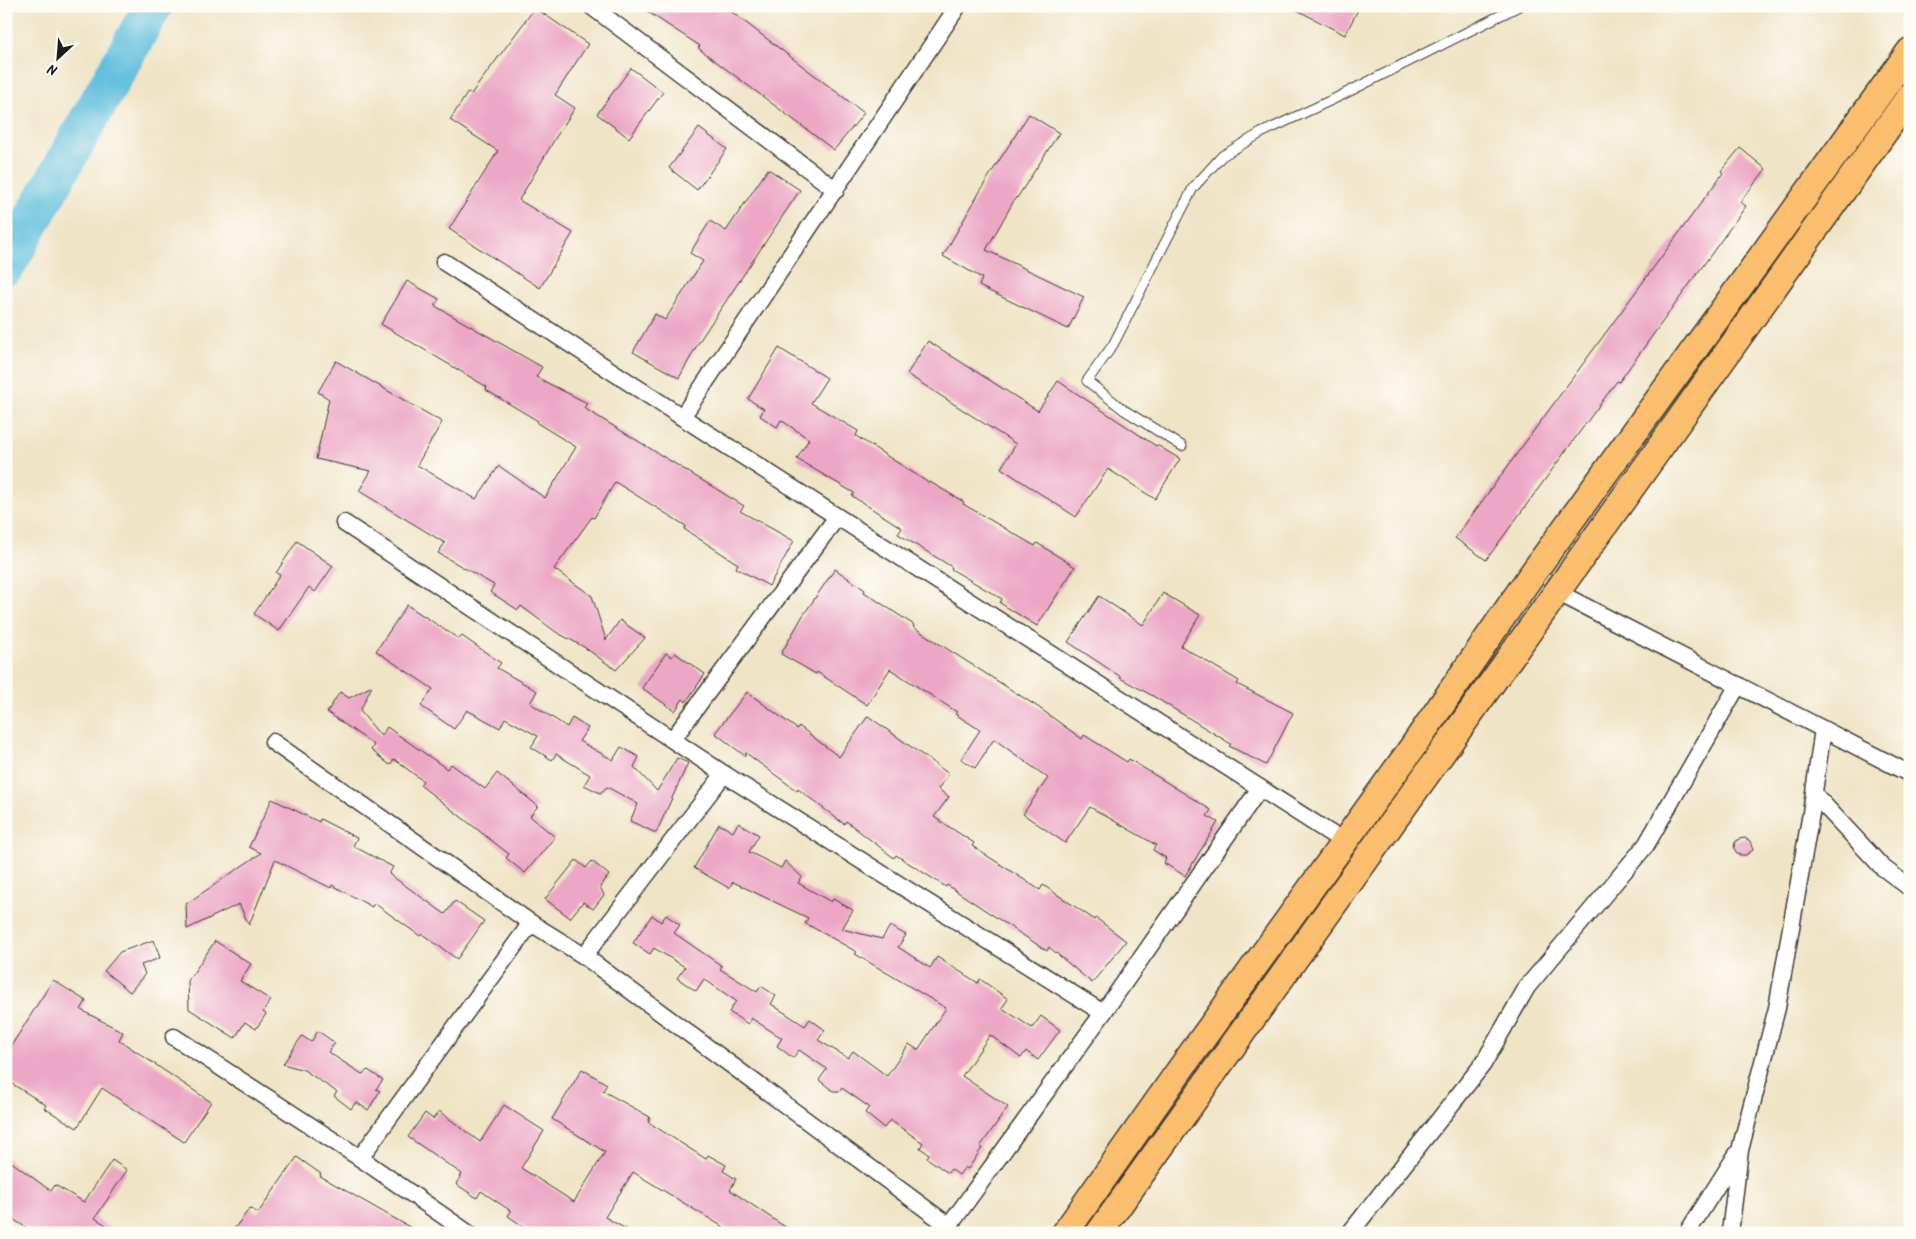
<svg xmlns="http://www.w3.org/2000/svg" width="1916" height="1239" font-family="Kalam,sans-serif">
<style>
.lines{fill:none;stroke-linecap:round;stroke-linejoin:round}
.river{stroke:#5dbedc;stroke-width:39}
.building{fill:#eca7c5}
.service-casing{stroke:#3c3a36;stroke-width:11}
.minor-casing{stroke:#3c3a36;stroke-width:19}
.primary-casing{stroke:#3c3a36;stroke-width:29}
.service{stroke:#fff;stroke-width:9}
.minor{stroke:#fff;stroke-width:16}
.primary{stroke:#fabe6e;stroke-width:26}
</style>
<rect width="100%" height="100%" fill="#fdfcf7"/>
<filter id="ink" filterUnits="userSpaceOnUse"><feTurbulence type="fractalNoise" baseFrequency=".02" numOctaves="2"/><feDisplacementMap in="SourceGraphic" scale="10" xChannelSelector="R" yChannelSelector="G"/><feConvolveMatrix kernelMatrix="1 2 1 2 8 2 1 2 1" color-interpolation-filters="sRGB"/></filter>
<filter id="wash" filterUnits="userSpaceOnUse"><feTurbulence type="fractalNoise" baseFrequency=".0096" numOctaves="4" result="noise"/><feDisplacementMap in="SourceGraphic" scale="20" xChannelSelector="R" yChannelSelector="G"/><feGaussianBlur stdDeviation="1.12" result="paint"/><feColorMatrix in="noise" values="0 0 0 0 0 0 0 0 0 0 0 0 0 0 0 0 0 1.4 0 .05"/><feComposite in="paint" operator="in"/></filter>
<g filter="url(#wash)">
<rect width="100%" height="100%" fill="#f0e4c6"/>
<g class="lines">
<polyline class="river" points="6,266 153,6"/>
</g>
<g id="blocks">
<g class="building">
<polygon points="639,6 724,6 864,113 834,150 698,48 700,46"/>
<polygon points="1289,6 1360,6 1345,35"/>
<polygon points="535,8 588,44 555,95 575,108 556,137 519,200 573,233 540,288 449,229 498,151 450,120 468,92 471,94"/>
<polygon points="631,68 663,92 629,138 597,114"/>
<polygon points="1029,114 1059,133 1017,198 1016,197 986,250 1084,297 1068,329 979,286 982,278 943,256 986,181"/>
<polygon points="699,128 727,149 697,190 669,168"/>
<polygon points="1740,148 1766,169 1740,202 1746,206 1619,382 1617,381 1486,560 1455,538 1723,173 1721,171"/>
<polygon points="768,169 800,190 700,340 679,378 633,352 655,314 665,320 703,261 690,253 710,221 726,231"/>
<polygon points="407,281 439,299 435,306 542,367 536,377 587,403 584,408 744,506 740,511 794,541 769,586 736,568 738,564 684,529 686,526 615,482 594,518 592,517 554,569 592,596 606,640 620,620 645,638 616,670 584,647 556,632 521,606 518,610 490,592 494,585 438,553 445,543 359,491 371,471 316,459 329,399 318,392 336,361 442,422 417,465 476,499 499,466 545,498 576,447 537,423 538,421 486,390 487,387 381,324"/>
<polygon points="928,341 1038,411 1058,381 1156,446 1157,445 1180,459 1155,499 1108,469 1076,517 1001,468 1016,444 907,374"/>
<polygon points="779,348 827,378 811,403 858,431 856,436 929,483 930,482 964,502 963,504 1035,546 1037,543 1075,567 1037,626 1000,603 1002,599 951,569 952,567 898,534 902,528 852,496 854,493 797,459 809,439 781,420 777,427 760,416 764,409 748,399"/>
<polygon points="297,541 333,566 315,592 309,587 279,631 254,614 280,575 276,573"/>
<polygon points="835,569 865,590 864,592 914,625 913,627 1038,707 1082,739 1084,735 1127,762 1129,759 1211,810 1207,816 1218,822 1185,876 1164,863 1166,858 1153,850 1156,845 1090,807 1065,843 1023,814 1048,778 994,739 975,768 961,759 980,730 955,714 957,712 890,669 867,705 817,672 816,674 781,654 802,617"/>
<polygon points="1163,593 1200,615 1181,646 1239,681 1237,684 1293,713 1266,765 1229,746 1231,744 1153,696 1120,678 1121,677 1068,642 1099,596 1143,625"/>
<polygon points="407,605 459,639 462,636 501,663 497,668 537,691 530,703 567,727 572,718 588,728 579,741 613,760 621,747 639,757 634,767 657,791 677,758 688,763 656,833 630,821 638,804 607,787 600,793 584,785 590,775 556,754 552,760 531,747 538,736 505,718 500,728 467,710 454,729 421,706 433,689 376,651"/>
<polygon points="666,653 672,657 675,653 705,674 686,702 683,699 675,711 642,688"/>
<polygon points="372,686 360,711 381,736 387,727 447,769 451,764 485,789 497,773 538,806 530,816 555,837 525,873 506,858 509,854 420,785 423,781 394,759 390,765 371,750 374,745 327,712 340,692 349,698"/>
<polygon points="747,692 797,729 799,726 839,757 868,716 949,774 938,789 949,797 934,817 974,843 972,846 1040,890 1043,885 1095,920 1096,918 1126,941 1092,983 1049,947 1047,951 947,885 946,887 896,855 894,858 846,821 844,824 798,789 797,791 746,753 745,756 715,733"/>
<polygon points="272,799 319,822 320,819 357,838 353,846 393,867 389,874 445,914 455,901 484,921 457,959 422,934 420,936 374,903 372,907 332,885 331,888 275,860 249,925 239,904 187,929 186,904 261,853 249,847"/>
<polygon points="738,823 759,835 749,852 781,868 785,861 802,877 798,883 831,902 833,899 853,910 842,929 882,939 890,926 906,935 898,947 930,968 937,957 978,983 980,979 1008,999 1002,1008 1032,1028 1041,1016 1060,1030 1038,1060 1026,1051 1021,1058 990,1035 962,1076 1008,1107 980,1147 982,1148 968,1169 965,1167 959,1175 951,1169 948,1173 927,1158 929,1154 920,1148 923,1143 890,1120 884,1128 865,1113 869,1107 842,1088 840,1091 833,1091 819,1080 827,1069 799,1050 793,1058 777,1046 782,1038 751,1018 748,1024 729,1012 736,1001 704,979 696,991 677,978 685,967 654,948 650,954 633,943 652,915 661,922 666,915 680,925 674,933 722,966 720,969 757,992 761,986 776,996 771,1004 805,1026 810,1019 825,1030 818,1040 848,1058 853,1051 887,1076 909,1044 918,1050 946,1008 855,954 857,952 805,923 808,918 733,882 729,888 694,868 719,824 733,832"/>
<polygon points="1745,838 1750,841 1753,850 1746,855 1740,855 1736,852 1734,848 1735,842 1739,839"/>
<polygon points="576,860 586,868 592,861 609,875 600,887 604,895 593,909 583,902 570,918 545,899"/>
<polygon points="154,940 160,958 141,965 145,974 130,992 104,971 120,952"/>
<polygon points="215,941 251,964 240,981 271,1000 263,1012 266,1014 256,1029 245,1022 235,1038 189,1009 188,981"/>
<polygon points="53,980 86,1001 81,1010 123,1032 119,1040 211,1102 184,1142 102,1088 77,1128 44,1108 46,1105 6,1080 6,1054"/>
<polygon points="318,1031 335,1043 328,1052 362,1074 368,1070 383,1080 376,1089 380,1091 368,1110 356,1102 351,1109 334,1096 337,1092 304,1070 283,1064 302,1036 311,1042"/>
<polygon points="582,1069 607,1084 603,1091 650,1117 648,1122 706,1159 708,1155 726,1165 723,1171 736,1179 730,1190 794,1233 733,1233 633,1172 605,1217 633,1233 533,1233 508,1216 511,1211 481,1191 477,1198 456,1184 462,1174 408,1137 425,1113 433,1119 439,1111 480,1142 504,1105 544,1131 521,1168 574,1202 605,1152 552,1119"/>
<polygon points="297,1157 321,1174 320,1176 420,1233 231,1233 250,1208 258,1213"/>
<polygon points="6,1158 51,1191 55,1185 84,1202 112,1160 127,1170 95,1218 118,1233 35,1233 6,1215"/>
</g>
</g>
</g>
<g filter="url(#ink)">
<use href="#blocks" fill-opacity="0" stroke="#3c3a36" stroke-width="1"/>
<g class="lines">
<defs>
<polyline id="service" points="1182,446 1124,410 1087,381 1113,345 1193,188 1222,156 1261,133 1338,97 1519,6"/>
<g id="minor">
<polyline points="591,6 836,190"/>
<polyline points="444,262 682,417 1344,842"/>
<polyline points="682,417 958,6"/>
<polyline points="344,523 724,774 1103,1013"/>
<polyline points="1557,592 1910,774"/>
<polyline points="673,739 837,517"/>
<polyline points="273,742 531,923 584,956 949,1226"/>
<polyline points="1814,794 1882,867 1910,888"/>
<polyline points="584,956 724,774"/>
<polyline points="174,1037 360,1158 468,1233"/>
<polyline points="360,1158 531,923"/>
<polyline points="944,1233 1103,1013 1260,788"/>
<polyline points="1350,1233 1483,1064 1527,987 1646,845 1738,685"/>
<polyline points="1687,1233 1737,1154"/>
<polyline points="1730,1233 1740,1150 1777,1008 1811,813 1823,729"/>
</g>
<g id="primary">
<polyline points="1065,1233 1179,1071 1407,755 1530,577 1910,51"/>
<path d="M1099,1233c270,-380 542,-757 811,-1137"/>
</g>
</defs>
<use href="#service" class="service-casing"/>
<use href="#minor" class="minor-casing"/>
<use href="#primary" class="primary-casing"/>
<use href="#service" class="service"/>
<use href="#minor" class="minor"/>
<use href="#primary" class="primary"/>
</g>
</g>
<rect width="1916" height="1239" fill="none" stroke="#fdfcf7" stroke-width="25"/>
<g transform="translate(58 58) rotate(206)" stroke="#fdfcf7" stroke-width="4" paint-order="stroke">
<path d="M0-4L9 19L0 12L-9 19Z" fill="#1c1c1c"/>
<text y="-8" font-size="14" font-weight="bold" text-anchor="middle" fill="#1c1c1c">N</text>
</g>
</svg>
